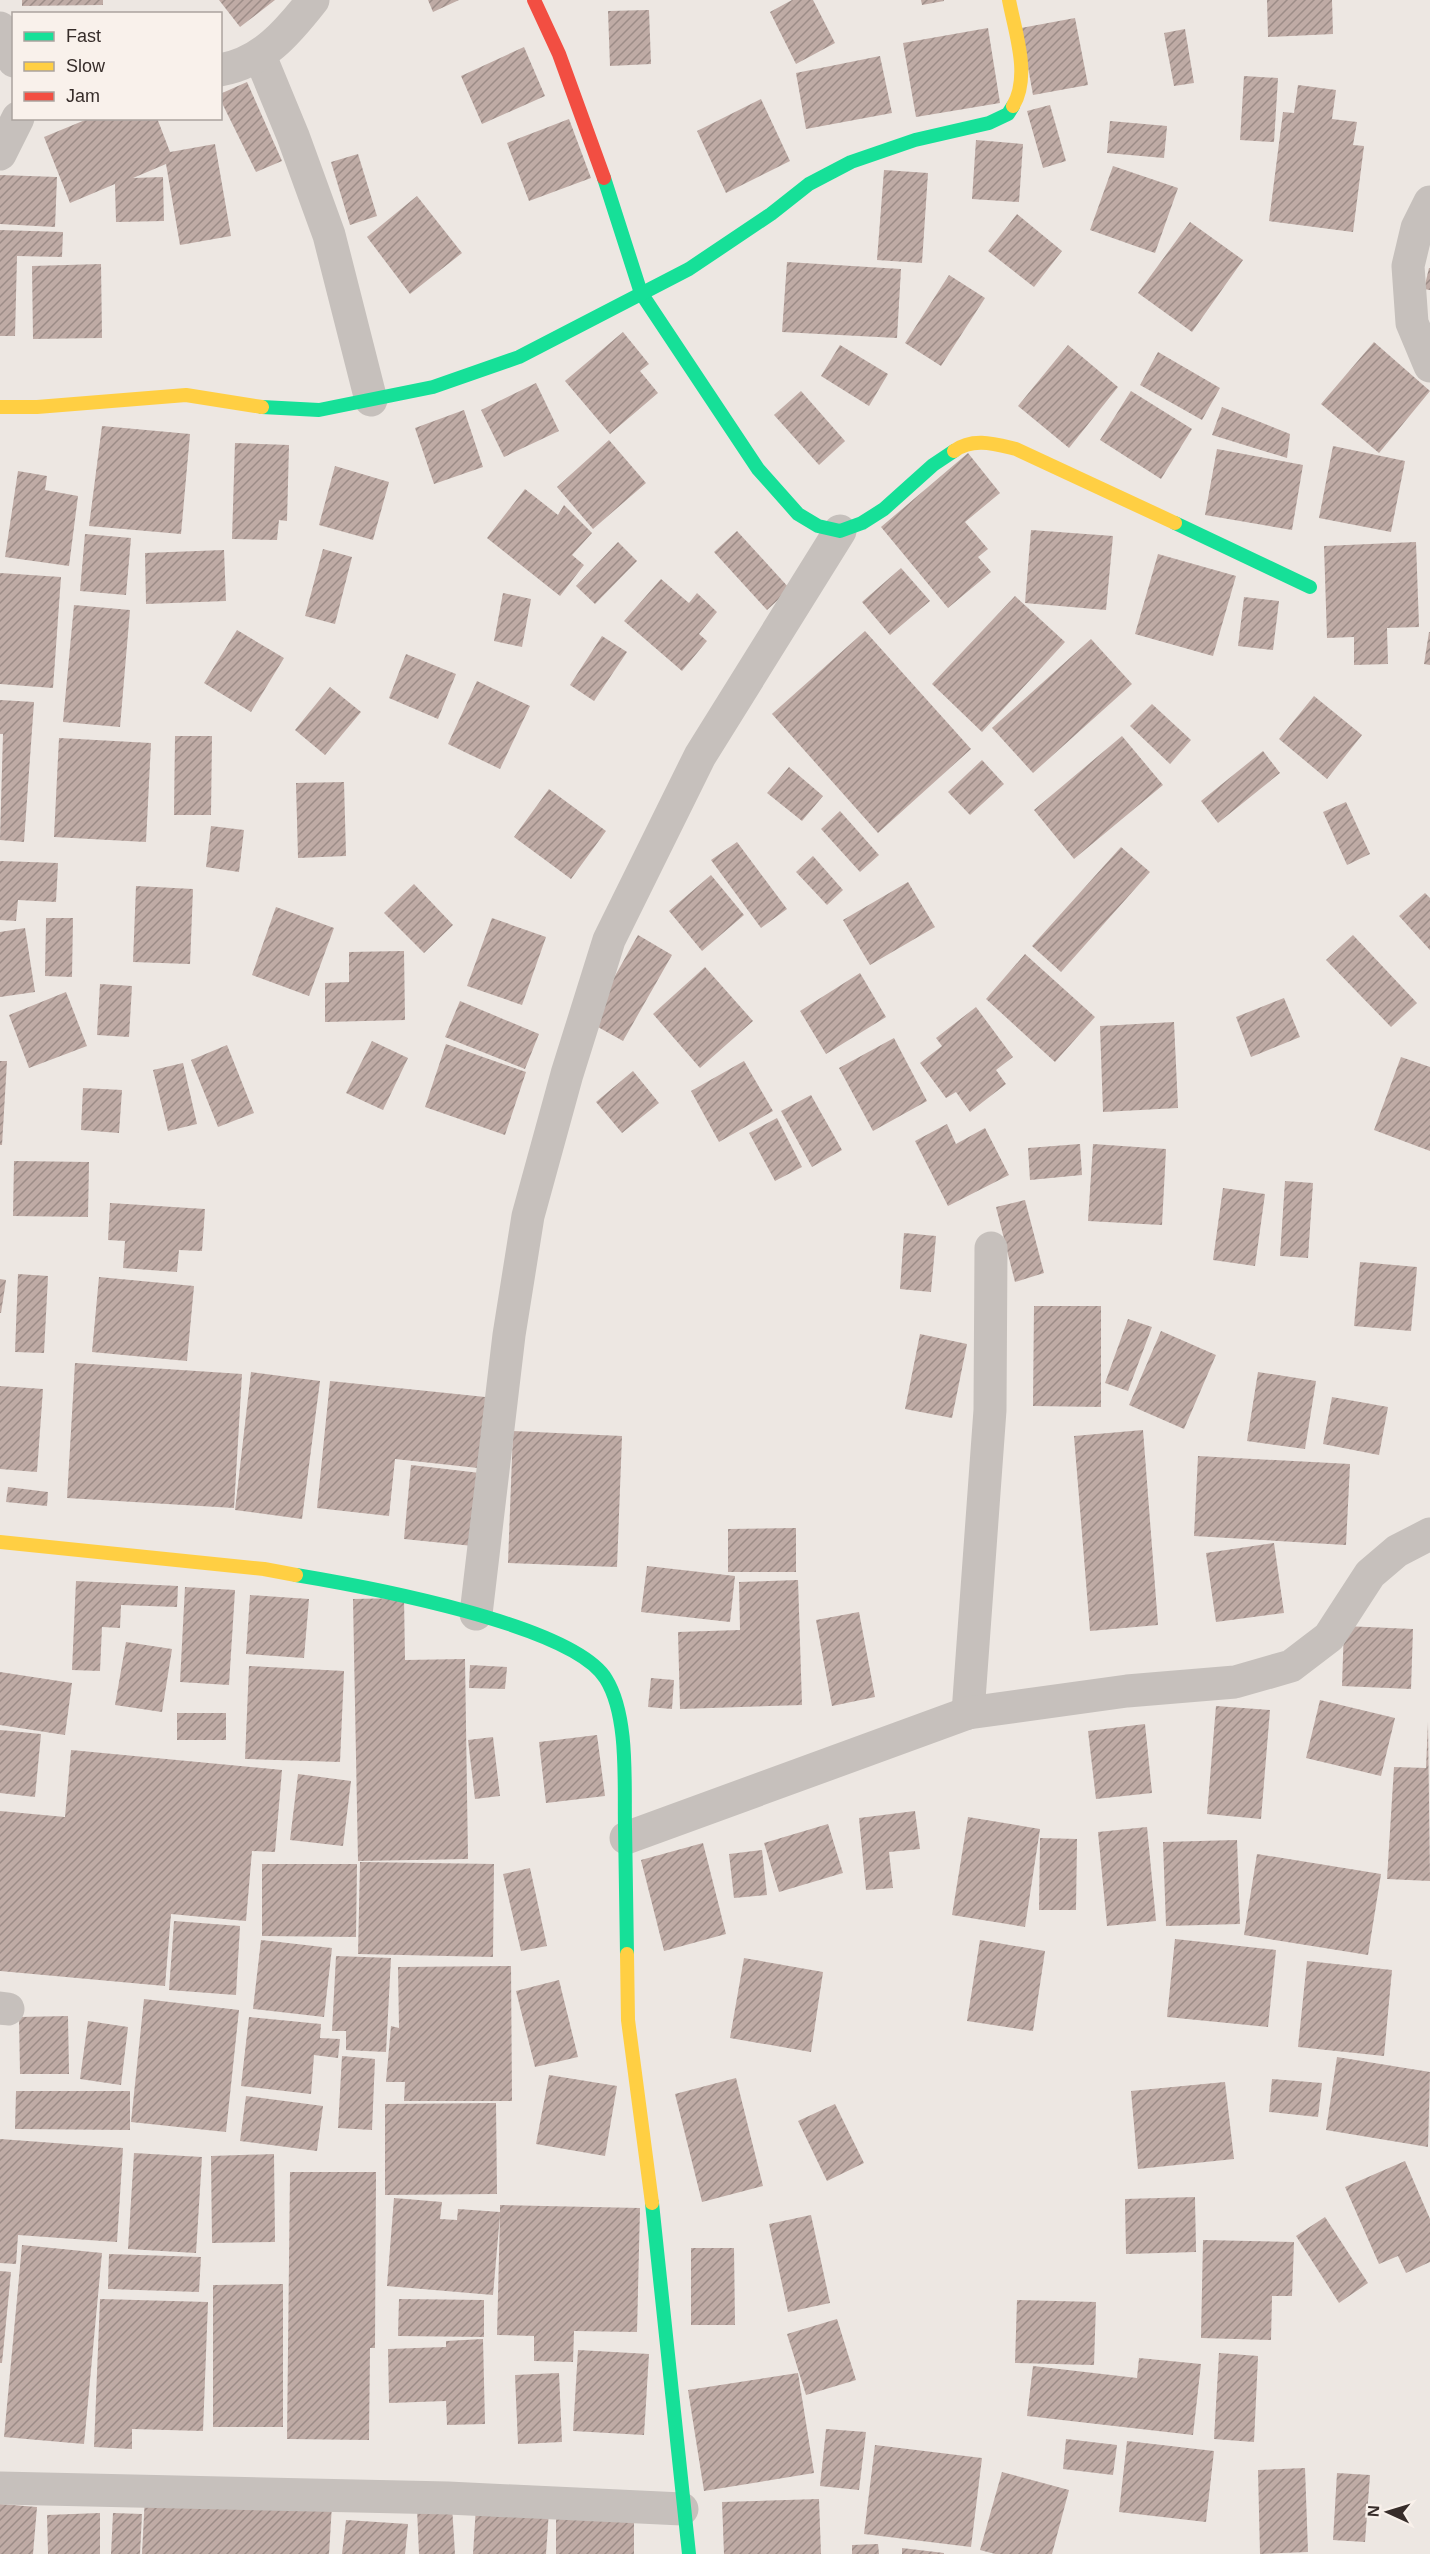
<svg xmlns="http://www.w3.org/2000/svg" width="1430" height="2554" font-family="Helvetica,sans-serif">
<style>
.building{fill:url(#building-hatch)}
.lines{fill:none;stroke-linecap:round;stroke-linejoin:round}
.street{stroke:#c6c0bc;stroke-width:33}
.fast{stroke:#16e098;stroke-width:14}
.slow{stroke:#ffcf43;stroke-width:14}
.jam{stroke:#f24e42;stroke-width:14}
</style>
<defs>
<pattern id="building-hatch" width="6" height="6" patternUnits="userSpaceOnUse" patternTransform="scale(1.5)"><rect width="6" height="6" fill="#bfaba5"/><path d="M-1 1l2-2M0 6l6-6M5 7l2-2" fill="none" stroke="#9c8c87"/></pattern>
</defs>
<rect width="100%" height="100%" fill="#ede7e2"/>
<g class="building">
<polygon points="22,0 103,0 103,5 22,6"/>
<polygon points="219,0 275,0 240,27"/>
<polygon points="428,0 459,0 433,12"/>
<polygon points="792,0 813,0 835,43 796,64 770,12"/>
<polygon points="921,0 944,0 944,1 922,5"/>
<polygon points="1267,0 1332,0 1333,34 1268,37"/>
<polygon points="649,10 651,64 610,66 608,11"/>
<polygon points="1075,18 1088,85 1033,95 1021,28"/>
<polygon points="988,28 1000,103 916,117 903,43"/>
<polygon points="1185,29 1194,83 1174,86 1164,33"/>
<polygon points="524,47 545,96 482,124 461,76"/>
<polygon points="880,56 892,113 806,129 796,73"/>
<polygon points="1244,76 1278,78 1274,142 1240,140"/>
<polygon points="247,82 282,161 256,172 220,99 220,94"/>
<polygon points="1298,85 1336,90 1332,119 1357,122 1353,145 1364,146 1353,232 1269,221 1283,112 1294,113"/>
<polygon points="761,99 790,161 726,193 697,131"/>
<polygon points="1050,105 1066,161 1043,168 1027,111"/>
<polygon points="90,118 157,118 170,152 215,144 231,236 180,245 166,164 133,178 163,177 164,221 116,222 115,184 70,203 44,137"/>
<polygon points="569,119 591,178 529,201 507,143"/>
<polygon points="1110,121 1167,126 1164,158 1107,153"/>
<polygon points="976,140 1023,144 1019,202 972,199"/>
<polygon points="358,154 377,216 350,225 331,162"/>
<polygon points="1113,166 1178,188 1155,253 1090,230"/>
<polygon points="884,170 928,173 922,263 877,260"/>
<polygon points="0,175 57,177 55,227 0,224"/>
<polygon points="417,196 462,253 410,294 367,237"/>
<polygon points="1017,214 1062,251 1034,287 988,251"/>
<polygon points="1190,222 1243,260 1192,332 1138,293"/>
<polygon points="0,230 63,232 62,257 17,256 15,336 0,336"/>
<polygon points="787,262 901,269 897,338 782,332"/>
<polygon points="101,264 102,338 33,339 32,266"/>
<polygon points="1429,268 1430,268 1430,290 1424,289"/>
<polygon points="949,275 985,298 941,366 905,343"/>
<polygon points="623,332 649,364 640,371 658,393 610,434 565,381"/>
<polygon points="1374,342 1430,391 1379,453 1321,404"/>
<polygon points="840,345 888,374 869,406 821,376"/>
<polygon points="1068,345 1118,387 1069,448 1018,406"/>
<polygon points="1158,352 1220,388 1202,420 1140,385"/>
<polygon points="536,383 559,431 504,457 481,410"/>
<polygon points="801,391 845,441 819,465 774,415"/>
<polygon points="1131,391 1192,429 1161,479 1100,440"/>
<polygon points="1222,407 1290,434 1287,458 1212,435"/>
<polygon points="464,410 483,467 434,484 415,428"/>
<polygon points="102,426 190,434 181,534 89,526"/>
<polygon points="609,440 646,483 593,529 557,487"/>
<polygon points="235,443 289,445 287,521 279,520 277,540 232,539"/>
<polygon points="1333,446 1405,461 1391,532 1319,518"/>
<polygon points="1217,449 1303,465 1292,530 1205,515"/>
<polygon points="968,453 1000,493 965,522 988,549 978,557 991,572 948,608 881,527"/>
<polygon points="335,466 389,482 373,540 319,525"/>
<polygon points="18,471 47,476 45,490 78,496 69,566 5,557"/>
<polygon points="525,489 558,515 564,505 592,533 572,555 584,565 560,596 487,538"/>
<polygon points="1031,530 1113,536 1106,610 1025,603"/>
<polygon points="737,531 790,589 767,610 714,552"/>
<polygon points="85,534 131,538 126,595 80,591"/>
<polygon points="618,542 637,561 595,604 576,586"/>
<polygon points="1416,542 1419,627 1387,628 1388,664 1354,665 1354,637 1327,638 1324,546"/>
<polygon points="323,549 352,557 335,624 305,616"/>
<polygon points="224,550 226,601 146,604 145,553"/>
<polygon points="1158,554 1236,576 1213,656 1135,634"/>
<polygon points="901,568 930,601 890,635 862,602"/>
<polygon points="0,573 61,577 53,688 0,684"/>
<polygon points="661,579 689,603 697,593 717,612 699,634 707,641 682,671 624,621"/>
<polygon points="503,593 531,599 522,647 494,641"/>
<polygon points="1015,596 1065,642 982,732 932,684"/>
<polygon points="1244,597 1279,601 1273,650 1238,646"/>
<polygon points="74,605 130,610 120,727 63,722"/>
<polygon points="237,630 284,658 251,712 204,683"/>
<polygon points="865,631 971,749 878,833 772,714"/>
<polygon points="1429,632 1430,632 1430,665 1424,664"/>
<polygon points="602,636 627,652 594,701 570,685"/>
<polygon points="1091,639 1132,684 1033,773 992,728"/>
<polygon points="406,654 456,674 438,719 389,698"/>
<polygon points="477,681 530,706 500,769 448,744"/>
<polygon points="330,687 361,712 325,755 295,730"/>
<polygon points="1314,696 1362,735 1327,779 1279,739"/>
<polygon points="0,700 34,702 24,842 0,840 3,734 0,734"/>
<polygon points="1152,704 1191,740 1170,764 1130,726"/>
<polygon points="175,736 212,736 211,815 174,815"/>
<polygon points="1122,736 1163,785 1074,859 1034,810"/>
<polygon points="59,738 151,743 146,842 54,837"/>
<polygon points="1263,751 1280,773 1218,823 1201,801"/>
<polygon points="982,760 1004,784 970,815 948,792"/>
<polygon points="789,767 823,796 802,821 767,793"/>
<polygon points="344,782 346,856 298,858 296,783"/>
<polygon points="549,789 606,831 571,879 514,837"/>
<polygon points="1346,802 1370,854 1347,865 1323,812"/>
<polygon points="840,811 879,855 860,872 821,829"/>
<polygon points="211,826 244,830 239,872 206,867"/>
<polygon points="737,842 787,909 761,928 711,860"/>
<polygon points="1121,847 1150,872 1061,972 1032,946"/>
<polygon points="813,856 843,890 827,905 796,872"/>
<polygon points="0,861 58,863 56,902 18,900 16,921 0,920"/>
<polygon points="711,875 744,915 702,951 669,911"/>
<polygon points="908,882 935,927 870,965 843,920"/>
<polygon points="414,884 453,925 424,953 384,913"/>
<polygon points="136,886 193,889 190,964 133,962"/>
<polygon points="1425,893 1430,898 1430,950 1399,916"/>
<polygon points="276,907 334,928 309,996 252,975"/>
<polygon points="46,918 73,918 72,977 45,976"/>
<polygon points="492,918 546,937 522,1005 467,986"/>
<polygon points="25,928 35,992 0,997 0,932"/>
<polygon points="638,935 672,955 623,1041 589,1022"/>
<polygon points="1353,935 1417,1003 1391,1027 1326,960"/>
<polygon points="404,951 405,1020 325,1022 325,983 349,982 349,952"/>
<polygon points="1025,954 1095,1017 1055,1062 986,999"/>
<polygon points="705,967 753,1021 700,1068 653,1014"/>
<polygon points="860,973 886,1017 826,1054 800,1011"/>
<polygon points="100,984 132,986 129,1037 97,1035"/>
<polygon points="66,992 87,1046 29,1068 9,1015"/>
<polygon points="1284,998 1300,1037 1251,1057 1236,1017"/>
<polygon points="460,1001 539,1034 525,1069 445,1037"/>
<polygon points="976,1007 1013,1057 996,1070 1006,1084 970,1112 956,1092 946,1098 920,1063 942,1046 936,1038"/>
<polygon points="1174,1022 1178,1108 1103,1112 1100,1026"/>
<polygon points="894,1038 927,1101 873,1131 839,1068"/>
<polygon points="372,1041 408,1058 383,1110 346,1093"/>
<polygon points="446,1044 526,1072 505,1135 425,1107"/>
<polygon points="227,1045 254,1113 218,1127 191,1060"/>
<polygon points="1401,1057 1430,1067 1430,1151 1374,1130"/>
<polygon points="0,1061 7,1061 2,1145 0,1145"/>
<polygon points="744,1061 773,1111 719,1142 691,1091"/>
<polygon points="183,1063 197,1124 168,1131 153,1070"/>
<polygon points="633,1071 659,1103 622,1133 596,1102"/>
<polygon points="83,1088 122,1090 119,1133 81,1130"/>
<polygon points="811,1095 842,1150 812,1167 781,1111"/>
<polygon points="777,1118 802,1167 775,1181 749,1133"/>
<polygon points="947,1124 956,1144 985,1128 1009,1175 948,1206 915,1141"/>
<polygon points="1080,1144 1082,1175 1030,1180 1028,1148"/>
<polygon points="1093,1144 1166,1149 1162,1225 1088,1221"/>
<polygon points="14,1161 89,1162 88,1217 13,1216"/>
<polygon points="1285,1181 1313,1183 1308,1258 1280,1256"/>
<polygon points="1223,1188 1265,1194 1255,1266 1213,1260"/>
<polygon points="1025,1200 1044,1273 1015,1282 996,1207"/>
<polygon points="110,1203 205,1209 202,1251 179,1250 177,1272 123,1268 125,1241 108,1240"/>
<polygon points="904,1233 936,1236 931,1292 900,1289"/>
<polygon points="1360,1262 1417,1267 1411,1331 1354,1326"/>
<polygon points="18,1274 48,1276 44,1353 15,1352"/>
<polygon points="99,1277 194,1286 187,1361 92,1352"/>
<polygon points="0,1279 6,1280 1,1313 0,1313"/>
<polygon points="1034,1306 1101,1306 1101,1407 1033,1406"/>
<polygon points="1128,1319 1152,1327 1128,1391 1105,1383"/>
<polygon points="1161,1331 1216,1355 1184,1429 1129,1405"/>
<polygon points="920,1334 967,1344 952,1418 905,1409"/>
<polygon points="75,1363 242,1374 234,1508 67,1498"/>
<polygon points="251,1372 320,1381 302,1519 235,1510"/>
<polygon points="1258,1372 1316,1381 1305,1449 1247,1441"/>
<polygon points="330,1381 495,1398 487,1469 395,1459 389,1516 317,1508"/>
<polygon points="0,1386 43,1389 37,1472 0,1469"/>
<polygon points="1332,1397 1388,1407 1379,1455 1323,1444"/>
<polygon points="1143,1430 1158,1625 1090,1631 1074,1436"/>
<polygon points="513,1431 622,1436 617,1567 508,1563"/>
<polygon points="1198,1456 1350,1464 1346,1545 1194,1536"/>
<polygon points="411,1465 480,1473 473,1546 404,1539"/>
<polygon points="8,1487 48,1492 47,1506 6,1502"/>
<polygon points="796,1528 796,1572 728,1572 728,1529"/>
<polygon points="1274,1543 1284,1613 1216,1622 1206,1553"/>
<polygon points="647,1566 735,1576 730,1622 641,1612"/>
<polygon points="798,1580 802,1705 680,1709 678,1632 740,1630 739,1582"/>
<polygon points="76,1581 178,1586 177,1607 121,1605 120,1628 102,1627 100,1671 72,1670"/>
<polygon points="185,1587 235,1590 229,1685 180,1682"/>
<polygon points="250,1595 309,1599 304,1658 246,1654"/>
<polygon points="404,1598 405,1660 465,1659 468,1859 358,1861 353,1599"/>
<polygon points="859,1612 875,1697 832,1706 816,1620"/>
<polygon points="1344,1626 1413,1629 1411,1689 1342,1686"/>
<polygon points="126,1642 172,1649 162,1712 115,1705"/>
<polygon points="470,1665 507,1667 505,1689 469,1688"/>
<polygon points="249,1666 344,1671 340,1762 245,1759"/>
<polygon points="0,1672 72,1683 65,1735 0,1725"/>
<polygon points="651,1678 674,1680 672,1709 648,1707"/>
<polygon points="1320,1700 1395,1718 1381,1776 1306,1758"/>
<polygon points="1216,1706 1270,1710 1261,1819 1207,1814"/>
<rect x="177" y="1713" width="49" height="27"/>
<polygon points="1428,1722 1430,1881 1387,1879 1394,1767 1426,1768"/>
<polygon points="1145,1724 1152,1793 1096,1799 1088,1731"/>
<polygon points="0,1730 41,1734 35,1797 0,1793"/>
<polygon points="597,1735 605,1796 546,1803 539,1742"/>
<polygon points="493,1737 500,1796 475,1799 468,1740"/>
<polygon points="71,1750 282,1770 275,1852 252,1851 246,1921 171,1914 165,1986 0,1971 0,1811 65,1817"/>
<polygon points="298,1774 351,1781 343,1846 290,1840"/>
<polygon points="915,1811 920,1849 889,1852 893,1888 866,1890 859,1818"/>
<polygon points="968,1817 1040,1829 1025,1927 952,1915"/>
<polygon points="828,1824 843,1873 779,1892 764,1843"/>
<polygon points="1147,1827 1156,1921 1107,1926 1098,1832"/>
<polygon points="1040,1838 1077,1839 1076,1910 1039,1910"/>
<polygon points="1237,1840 1240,1924 1166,1926 1163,1842"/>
<polygon points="703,1843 726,1934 664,1951 641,1860"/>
<polygon points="762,1850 767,1895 734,1898 729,1854"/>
<polygon points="1257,1854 1381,1874 1368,1955 1244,1935"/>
<polygon points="360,1862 494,1864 493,1957 358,1954"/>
<polygon points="262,1864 357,1864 356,1937 262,1936"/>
<polygon points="530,1868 547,1946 521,1951 503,1874"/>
<polygon points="174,1921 240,1926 236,1995 169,1990"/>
<polygon points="1175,1939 1276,1950 1268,2027 1167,2017"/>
<polygon points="261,1940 332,1948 324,2017 253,2009"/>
<polygon points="980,1940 1045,1951 1033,2031 967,2021"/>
<polygon points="336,1956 391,1958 386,2052 346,2050 346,2031 332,2031"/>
<polygon points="744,1958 823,1972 811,2052 730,2038"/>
<polygon points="1307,1961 1392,1970 1384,2056 1298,2047"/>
<polygon points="511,1966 512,2101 404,2101 405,2082 386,2082 391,2026 399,2028 398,1967"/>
<polygon points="559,1980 578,2057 535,2067 516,1991"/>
<polygon points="144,1999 239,2010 226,2132 131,2122"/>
<polygon points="68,2016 69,2074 20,2074 19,2017"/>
<polygon points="249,2017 321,2024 320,2038 340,2039 338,2058 314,2055 311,2094 241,2086"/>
<polygon points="88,2021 128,2027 121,2085 80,2079"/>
<polygon points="342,2056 375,2059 372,2130 338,2128"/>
<polygon points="1337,2057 1430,2072 1428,2147 1326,2130"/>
<polygon points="549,2075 617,2086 605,2156 536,2144"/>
<polygon points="736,2078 763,2186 702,2202 675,2094"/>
<polygon points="1272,2079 1322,2083 1318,2117 1269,2112"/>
<polygon points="1225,2082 1234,2159 1138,2169 1131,2091"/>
<polygon points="16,2091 130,2091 130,2130 15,2129"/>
<polygon points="246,2096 323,2106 317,2151 240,2141"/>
<polygon points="496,2103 497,2194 385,2195 385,2104"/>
<polygon points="835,2104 864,2163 827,2181 798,2121"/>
<polygon points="0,2139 123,2148 117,2242 18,2235 16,2264 0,2263"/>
<polygon points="134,2153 202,2157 196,2253 128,2249"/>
<polygon points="274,2154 275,2242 212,2243 211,2156"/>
<polygon points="1405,2161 1430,2219 1430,2262 1406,2273 1398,2256 1379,2264 1345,2187"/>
<polygon points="290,2172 376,2172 375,2348 370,2348 369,2440 287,2439"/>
<polygon points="1195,2197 1196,2252 1126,2254 1125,2199"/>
<polygon points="394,2198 442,2202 440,2219 457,2220 458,2209 500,2212 500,2205 640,2208 637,2332 574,2331 573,2362 534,2361 534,2336 497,2335 500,2215 493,2295 387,2286"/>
<polygon points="811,2215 830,2303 788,2312 769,2224"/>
<polygon points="1325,2217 1368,2283 1339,2303 1296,2236"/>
<polygon points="1203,2240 1294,2242 1292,2296 1272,2296 1271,2340 1201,2338"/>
<polygon points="22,2245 102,2253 84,2444 4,2437"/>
<polygon points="691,2248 734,2248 735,2325 691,2325"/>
<polygon points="109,2254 201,2257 199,2292 108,2289"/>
<polygon points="0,2271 11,2272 2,2363 0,2363"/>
<polygon points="283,2284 283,2427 213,2427 213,2285"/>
<polygon points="100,2299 208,2302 203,2431 132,2429 132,2449 94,2447"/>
<polygon points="399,2299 484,2300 484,2337 398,2336"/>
<polygon points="1017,2300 1096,2302 1094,2365 1015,2363"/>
<polygon points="837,2319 856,2380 806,2395 787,2334"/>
<polygon points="483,2339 485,2424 447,2425 446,2401 389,2403 388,2349 446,2347 446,2341"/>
<polygon points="578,2350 649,2354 644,2435 573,2431"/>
<polygon points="1219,2353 1258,2356 1254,2442 1214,2439"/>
<polygon points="1139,2358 1201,2364 1193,2435 1027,2416 1033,2366 1137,2378"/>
<polygon points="559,2373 562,2442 518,2444 515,2375"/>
<polygon points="798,2373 814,2473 704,2491 688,2390"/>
<polygon points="826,2429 866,2432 859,2490 820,2486"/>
<polygon points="1066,2439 1117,2445 1113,2475 1063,2469"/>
<polygon points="1127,2441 1214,2451 1206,2522 1119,2512"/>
<polygon points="875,2445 982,2458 971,2547 864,2534"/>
<polygon points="1305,2468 1308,2552 1260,2554 1258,2470"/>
<polygon points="1002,2472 1069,2490 1052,2554 995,2554 980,2550"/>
<polygon points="1337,2473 1370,2475 1365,2542 1333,2540"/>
<polygon points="145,2496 332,2505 329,2554 142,2554"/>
<polygon points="819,2499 821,2554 724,2554 722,2502"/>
<polygon points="0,2504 37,2507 33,2554 0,2554"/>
<polygon points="452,2506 455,2554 419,2554 417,2509"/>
<polygon points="476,2506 549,2510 546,2554 473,2554"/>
<polygon points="100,2513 100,2554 48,2554 47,2515"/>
<polygon points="113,2513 142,2514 140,2554 111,2554"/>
<polygon points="634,2513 634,2554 556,2554 556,2514"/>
<polygon points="346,2520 408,2524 405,2554 342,2554"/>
<polygon points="878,2544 879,2554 852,2554 852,2545"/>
<polygon points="902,2548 944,2553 944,2554 902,2554"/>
</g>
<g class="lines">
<g class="street">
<polyline points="0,28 14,61"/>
<polyline points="260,56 293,136 329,235 371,400"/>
<path d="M220,70c42,-7 68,-38 93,-70"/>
<polyline points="0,154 18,118"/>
<polyline points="1430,202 1417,228 1408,266 1412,323 1430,366"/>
<polyline points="476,1614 509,1335 528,1216 567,1074 609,940 700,756 840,531"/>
<polyline points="968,1713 990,1410 991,1248"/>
<polyline points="626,1838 968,1713 1127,1691 1235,1682 1291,1666 1329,1637 1370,1574 1397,1551 1430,1534"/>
<polyline points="0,2008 8,2009"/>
<polyline points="0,2488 448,2498 682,2509"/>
</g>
<g class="fast">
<polyline points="604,178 641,293 758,469 798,514 818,526 840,531 862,523 884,509 933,465 954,451"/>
<polyline points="262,407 319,410 433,387 519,357 689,269 771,214 809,184 851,162 915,140 989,123 1008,114 1013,106"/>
<polyline points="1175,523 1310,587"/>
<path d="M296,1575c66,11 277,49 310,104 23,37 18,105 19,148 1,42 1,84 2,127"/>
<polyline points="652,2203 689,2554"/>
</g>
<g class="slow">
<path d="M1009,0c6,32 22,76 4,106"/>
<polyline points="0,407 37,407 186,395 262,407"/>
<path d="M954,451c19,-14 41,-7 62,-2l159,74"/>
<polyline points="0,1542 264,1569 296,1575"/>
<polyline points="627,1954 628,2020 652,2203"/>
</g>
<polyline class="jam" points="534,0 559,54 604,178"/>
</g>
<rect x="12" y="12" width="210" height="108" fill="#f9f1eb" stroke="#aba39e" stroke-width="1.5"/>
<rect x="24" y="32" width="30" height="9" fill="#16e098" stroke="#aba39e" stroke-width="1.5"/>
<text x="66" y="42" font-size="18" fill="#372d2a">Fast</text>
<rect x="24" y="62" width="30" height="9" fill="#ffcf43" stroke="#aba39e" stroke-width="1.5"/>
<text x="66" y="72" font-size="18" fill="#372d2a">Slow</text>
<rect x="24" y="92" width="30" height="9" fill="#f24e42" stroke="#aba39e" stroke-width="1.5"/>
<text x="66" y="102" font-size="18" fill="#372d2a">Jam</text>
<g transform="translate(1388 2512) rotate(274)" stroke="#f9f1eb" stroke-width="4.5" paint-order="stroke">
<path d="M0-4.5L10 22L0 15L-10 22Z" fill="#372d2a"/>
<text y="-9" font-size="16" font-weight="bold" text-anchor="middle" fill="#372d2a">N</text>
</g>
</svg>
